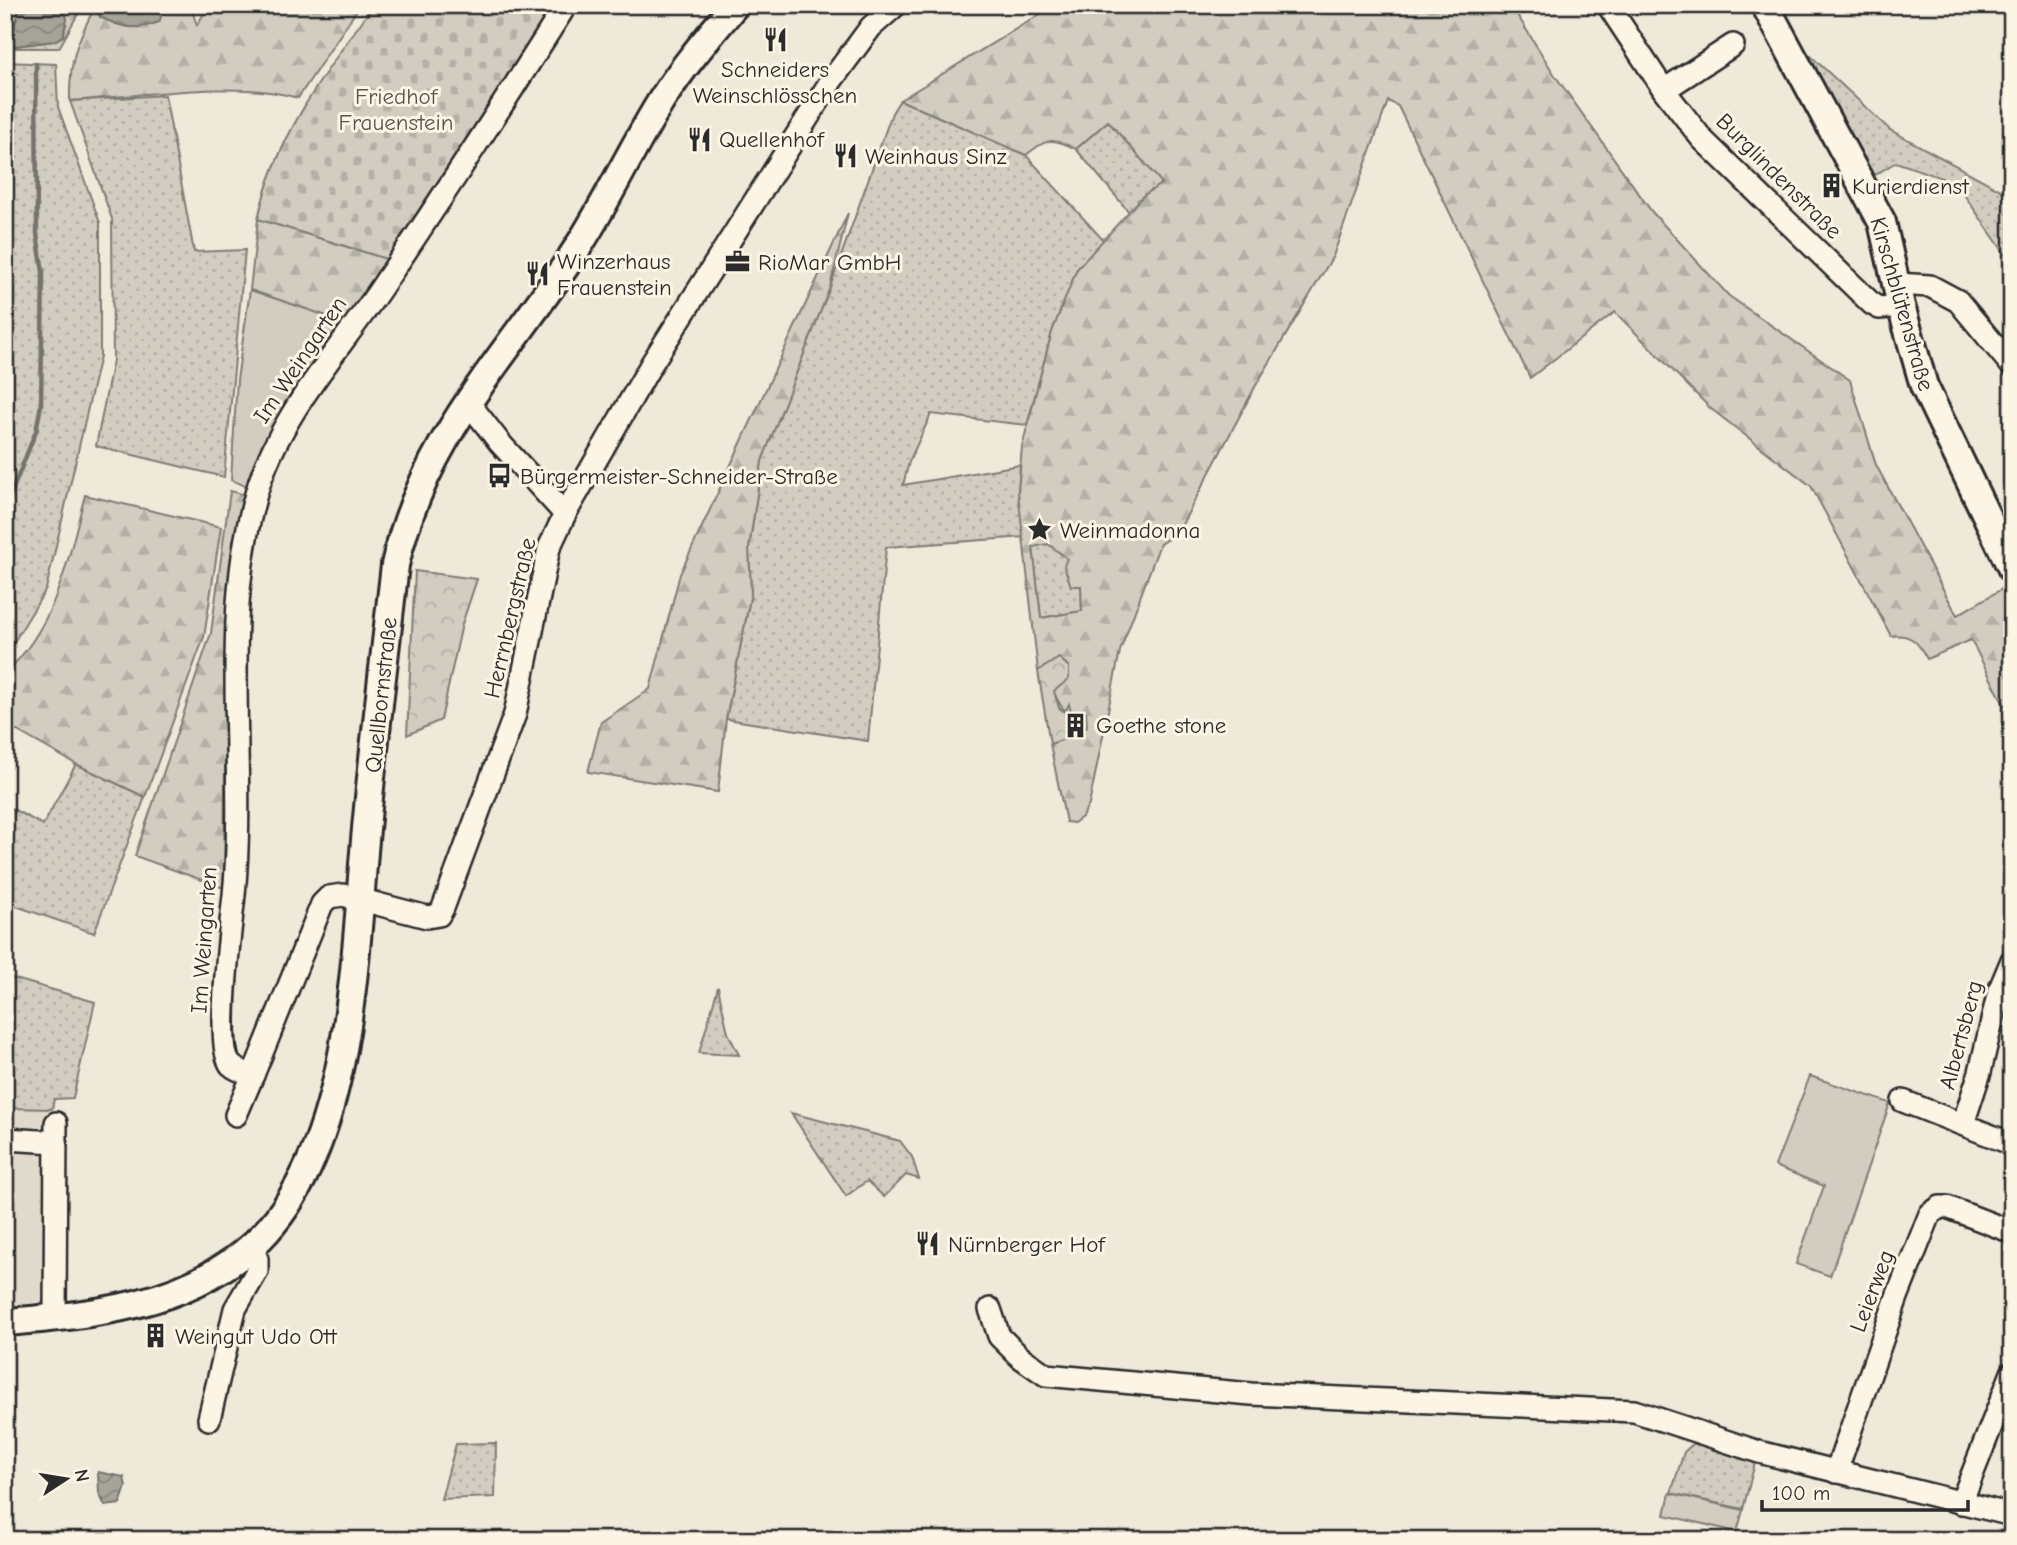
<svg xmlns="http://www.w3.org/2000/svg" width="2017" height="1545" font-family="'Comic Neue',sans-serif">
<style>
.built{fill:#e0dacc}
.grass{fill:url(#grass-dots);stroke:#7e7c76;stroke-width:2}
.forest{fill:url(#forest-firs);stroke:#7e7c76;stroke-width:2;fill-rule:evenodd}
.cemetery{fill:url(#cemetery-stones);stroke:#7e7c76;stroke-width:2}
.park{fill:url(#park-crowns);stroke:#7e7c76;stroke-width:2}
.garden{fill:#d2cdc0;stroke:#7e7c76;stroke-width:2}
.water{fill:url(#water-waves);stroke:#75736d;stroke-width:2}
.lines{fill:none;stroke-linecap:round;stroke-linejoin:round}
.stream{stroke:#75736d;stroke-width:4.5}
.minor-casing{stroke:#2b2b2b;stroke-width:26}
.major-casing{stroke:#2b2b2b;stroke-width:32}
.minor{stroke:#fcf5e5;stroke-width:21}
.major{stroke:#fcf5e5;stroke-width:26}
.labels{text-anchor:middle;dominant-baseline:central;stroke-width:6;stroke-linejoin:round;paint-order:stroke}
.poi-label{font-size:23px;fill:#2b2b2b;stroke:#fcf5e5;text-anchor:start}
.park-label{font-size:23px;fill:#555450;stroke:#fcf5e5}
.street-label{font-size:23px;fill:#2b2b2b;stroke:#fcf5e5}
</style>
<defs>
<pattern id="grass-dots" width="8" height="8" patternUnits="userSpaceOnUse" patternTransform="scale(1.75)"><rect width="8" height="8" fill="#d2cdc0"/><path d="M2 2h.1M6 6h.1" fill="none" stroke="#b4b0a5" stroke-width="1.8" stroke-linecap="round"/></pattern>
<pattern id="forest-firs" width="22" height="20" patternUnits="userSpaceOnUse" patternTransform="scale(1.75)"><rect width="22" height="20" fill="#d2cdc0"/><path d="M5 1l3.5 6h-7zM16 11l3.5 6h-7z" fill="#b4b0a5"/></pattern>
<pattern id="cemetery-stones" width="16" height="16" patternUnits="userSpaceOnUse" patternTransform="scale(1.75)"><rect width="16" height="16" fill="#d2cdc0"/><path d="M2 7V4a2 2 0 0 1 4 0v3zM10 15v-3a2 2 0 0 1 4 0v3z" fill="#b4b0a5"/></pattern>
<pattern id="park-crowns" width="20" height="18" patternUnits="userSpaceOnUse" patternTransform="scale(1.75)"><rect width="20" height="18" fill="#d2cdc0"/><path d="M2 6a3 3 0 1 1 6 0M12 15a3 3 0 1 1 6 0" fill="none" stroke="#b4b0a5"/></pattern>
<pattern id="water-waves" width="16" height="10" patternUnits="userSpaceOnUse" patternTransform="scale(1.75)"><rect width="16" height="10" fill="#a6a399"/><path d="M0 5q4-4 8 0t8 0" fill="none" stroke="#87857d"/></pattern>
</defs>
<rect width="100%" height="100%" fill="#efe9da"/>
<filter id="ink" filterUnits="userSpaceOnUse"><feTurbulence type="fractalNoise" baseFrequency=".0143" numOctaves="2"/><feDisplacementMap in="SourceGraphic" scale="14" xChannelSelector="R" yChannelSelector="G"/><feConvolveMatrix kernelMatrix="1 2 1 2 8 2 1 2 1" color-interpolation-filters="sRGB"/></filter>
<g filter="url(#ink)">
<polygon class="built" points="5,1108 52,1109 50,1299 26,1308 5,1308"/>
<g class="grass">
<polygon points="5,5 21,5 14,28 5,40"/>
<polygon points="61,5 83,5 59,48 5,48 5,43 8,47 54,41 64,35 67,18"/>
<polygon points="1797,43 1890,130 2012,196 2012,264 1956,183 1896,162 1870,178"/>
<polygon points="5,62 56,64 58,107 100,223 100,356 46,589 5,657"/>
<polygon points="165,95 194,252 245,250 224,477 96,446 113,360 112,219 70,101"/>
<polygon points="900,100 1026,155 1104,241 1077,269 1052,332 1027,425 931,414 909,462 903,485 1020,465 1018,492 1025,537 886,547 868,741 726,719 751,593 749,548 762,461 830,287 892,113"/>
<polygon points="1108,121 1163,183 1143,196 1129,212 1076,149"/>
<polygon points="1048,544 1067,558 1071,586 1081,585 1082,611 1041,618 1033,546"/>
<polygon points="76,764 145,797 94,933 13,905 5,923 5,805 43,825"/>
<polygon points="5,976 95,1002 73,1098 54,1099 52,1109 5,1108"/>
<polygon points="718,987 728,1033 739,1055 699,1053"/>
<polygon points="791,1113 900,1141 912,1157 919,1179 906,1175 884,1197 867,1181 846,1196"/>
<polygon points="496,1443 495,1497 441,1499 456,1444"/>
<polygon points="1694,1443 1755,1463 1743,1509 1671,1493 1684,1452"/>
</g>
<g class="forest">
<path d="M96,5h94l7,20 12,-20h151l-62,93c-61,-19 -162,-1 -228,3 -1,-41 7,-60 26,-96z"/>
<path d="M1055,5h456l43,69 98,138 77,84 121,84 26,85 81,150 50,-29 5,12v122l-41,-80 -44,19c-9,-17 -16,-26 -36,-23l-80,-150 -101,-78 -95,-96 -85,66 -132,-272 -10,-5 -55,155 -78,131 -77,145 -18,12 -40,107 -31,154 -7,12 -8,6 -8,-1 -16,-78 29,-10 7,-22c-26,-2 -21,2 -33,-21l16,-13v-11l-9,-8 -22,12 -20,-179 4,-45 18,-70 12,-45 25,-63 66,-73 19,-13 -54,-62 -32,28c-25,-13 -29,-10 -50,6l-126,-55zM1048,544l19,14 -3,8 7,20h10l1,25 -41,7 -8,-71z"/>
<polygon points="848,213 830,287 762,461 749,548 751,593 726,719 718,792 588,772 601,722 650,689 680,574"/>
<polygon points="258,219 393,261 350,324 250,290"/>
<polygon points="230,491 250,496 226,650 224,888 135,856 211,633"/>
<path d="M85,495l136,32 -17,110 -59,160 -69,-33 -71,-40v-51c51,-46 63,-114 80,-178z"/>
</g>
<path class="cemetery" d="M374,5h176l-25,48 -132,208 -135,-42c16,-78 69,-151 116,-214z"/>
<g class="park">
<polygon points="415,571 477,579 462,624 441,720 407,735"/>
<polygon points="1059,658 1069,667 1069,679 1054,691 1059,708 1065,712 1069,704 1071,712 1086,712 1087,726 1079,734 1050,744 1038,671"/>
</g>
<g class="garden">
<polygon points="250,290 350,324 251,488 231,480 237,380"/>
<polygon points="1810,1076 1890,1103 1830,1276 1796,1264 1824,1186 1775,1166"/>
<polygon points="1670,1493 1743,1510 1737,1532 1665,1515"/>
</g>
<g class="water">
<polygon points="21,5 61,5 67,18 63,36 54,41 8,47 5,40 14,28"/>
<path d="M166,5l-7,17c-23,9 -37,6 -59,-5l-4,-11z"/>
<polygon points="98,1472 124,1477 126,1487 120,1504 105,1506 99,1493"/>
</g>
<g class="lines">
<g class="stream">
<polyline points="5,16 13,34"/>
<polyline points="5,509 36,431 41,405 43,272 37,234 36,64"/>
</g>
<defs>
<g id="minor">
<path d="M566,5c-60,95 -122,190 -185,283 -45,67 -103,128 -125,206 -37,131 -9,268 -22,401 -3,29 -19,153 -3,170 5,5 15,8 22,10l69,-171 7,-7 14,-2 84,22 12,-2 4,-7 72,-194 34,-166 16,-34 87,-151 179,-282 40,-54 25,-22"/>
<polyline points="1608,5 1664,90 1702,139 1872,304 1879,308 1901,306"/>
<polyline points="1664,90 1733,45"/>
<polyline points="1896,284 1930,286 1958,301 2012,366"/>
<polyline points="468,402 500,443 565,514"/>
<polyline points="1903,1101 2012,1144"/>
<polyline points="236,1115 253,1075"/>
<polyline points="1963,1124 1980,1072 1999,991 2012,960"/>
<polyline points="5,1139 56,1142"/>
<polyline points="990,1309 999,1336 1020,1357 1046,1375 1251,1394 1634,1411 1759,1452 2012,1515"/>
<polyline points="55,1318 56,1123"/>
<polyline points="209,1419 235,1309 257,1271 257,1259 251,1247"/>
<polyline points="1836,1472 1897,1297 1930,1214 1940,1207 1947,1207 2012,1232"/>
<polyline points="1961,1503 2012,1373"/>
</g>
<g id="major">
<polyline points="1765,5 1882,222 1901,306 1924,386 2012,569"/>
<path d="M5,1322c88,-7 180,-16 248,-77 101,-92 101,-289 113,-416 8,-88 19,-176 29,-264 29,-129 111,-207 181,-315 32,-49 56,-103 87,-152 21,-33 47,-63 72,-93"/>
</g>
</defs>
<use href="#minor" class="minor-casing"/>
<use href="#major" class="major-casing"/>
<use href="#minor" class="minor"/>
<use href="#major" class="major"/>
</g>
</g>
<defs>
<symbol id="restaurant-bare" viewBox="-9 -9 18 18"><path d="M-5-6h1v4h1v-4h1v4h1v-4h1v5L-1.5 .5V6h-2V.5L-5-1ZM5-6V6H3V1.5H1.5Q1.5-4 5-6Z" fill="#2b2b2b" stroke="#fcf5e5" stroke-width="2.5" paint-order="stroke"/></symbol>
<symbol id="building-bare" viewBox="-9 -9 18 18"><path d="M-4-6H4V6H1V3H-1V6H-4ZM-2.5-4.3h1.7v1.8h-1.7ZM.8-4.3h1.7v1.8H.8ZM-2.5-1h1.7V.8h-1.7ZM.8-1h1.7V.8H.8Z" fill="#2b2b2b" stroke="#fcf5e5" stroke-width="2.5" paint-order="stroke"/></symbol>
<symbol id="office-bare" viewBox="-9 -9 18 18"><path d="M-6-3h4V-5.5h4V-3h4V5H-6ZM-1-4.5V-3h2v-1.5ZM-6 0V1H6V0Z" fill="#2b2b2b" stroke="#fcf5e5" stroke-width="2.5" paint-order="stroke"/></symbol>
<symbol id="bus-bare" viewBox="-9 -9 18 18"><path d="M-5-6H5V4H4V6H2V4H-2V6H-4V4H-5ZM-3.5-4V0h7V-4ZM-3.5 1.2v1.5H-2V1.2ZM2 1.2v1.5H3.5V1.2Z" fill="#2b2b2b" stroke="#fcf5e5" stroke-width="2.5" paint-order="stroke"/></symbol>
<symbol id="sight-bare" viewBox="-9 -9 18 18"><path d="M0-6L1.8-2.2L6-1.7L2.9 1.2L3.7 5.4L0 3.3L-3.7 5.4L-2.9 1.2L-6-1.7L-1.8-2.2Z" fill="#2b2b2b" stroke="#fcf5e5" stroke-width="2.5" paint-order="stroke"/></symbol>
</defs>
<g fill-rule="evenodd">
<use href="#restaurant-bare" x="758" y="22" width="35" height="35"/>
<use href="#restaurant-bare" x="682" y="122" width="35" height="35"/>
<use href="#restaurant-bare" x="828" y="138" width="35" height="35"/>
<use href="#building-bare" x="1814" y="168" width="35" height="35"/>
<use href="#office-bare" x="720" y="244" width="35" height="35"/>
<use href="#restaurant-bare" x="520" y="256" width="35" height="35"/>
<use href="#bus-bare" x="482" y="458" width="35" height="35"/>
<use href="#sight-bare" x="1022" y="512" width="35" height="35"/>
<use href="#building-bare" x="1058" y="708" width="35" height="35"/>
<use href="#restaurant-bare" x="910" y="1226" width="35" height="35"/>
<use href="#building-bare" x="138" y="1318" width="35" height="35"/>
</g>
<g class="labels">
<g class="poi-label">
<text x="775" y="69" text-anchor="middle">Schneiders<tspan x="775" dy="26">Weinschlösschen</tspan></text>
<text x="719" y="139">Quellenhof</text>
<text x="865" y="156">Weinhaus Sinz</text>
<text x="1852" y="186">Kurierdienst</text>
<text x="557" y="261">Winzerhaus<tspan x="557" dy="26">Frauenstein</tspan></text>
<text x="758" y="262">RioMar GmbH</text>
<text x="520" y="476">Bürgermeister-Schneider-Straße</text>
<text x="1060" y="530">Weinmadonna</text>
<text x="1096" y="725">Goethe stone</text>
<text x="948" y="1244">Nürnberger Hof</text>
<text x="175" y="1336">Weingut Udo Ott</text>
</g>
<g class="park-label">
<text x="396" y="96">Friedhof<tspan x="396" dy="26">Frauenstein</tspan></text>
</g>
<g class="street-label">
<text transform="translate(1779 176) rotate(45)">Burglindenstraße</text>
<text transform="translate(1902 304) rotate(74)">Kirschblütenstraße</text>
<text transform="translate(300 360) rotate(-56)">Im Weingarten</text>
<text transform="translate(510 618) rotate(-77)">Herrnbergstraße</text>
<text transform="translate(381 695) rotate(-84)">Quellbornstraße</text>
<text transform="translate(204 940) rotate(-86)">Im Weingarten</text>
<text transform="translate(1961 1035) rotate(-75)">Albertsberg</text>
<text transform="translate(1872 1291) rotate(-69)">Leierweg</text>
</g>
</g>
<rect width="2017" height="1545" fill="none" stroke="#fcf5e5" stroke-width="28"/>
<rect x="14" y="14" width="1989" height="1517" fill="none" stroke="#2b2b2b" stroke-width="2.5" filter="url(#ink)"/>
<g transform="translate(66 1479) rotate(78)" stroke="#fcf5e5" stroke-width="5" paint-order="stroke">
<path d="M0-5L12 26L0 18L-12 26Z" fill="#2b2b2b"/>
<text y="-10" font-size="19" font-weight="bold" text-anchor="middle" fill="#2b2b2b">N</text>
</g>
<path d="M1762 1500v10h206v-10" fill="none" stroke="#2b2b2b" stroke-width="3.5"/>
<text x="1772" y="1500" font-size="21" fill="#2b2b2b" stroke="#fcf5e5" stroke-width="5" paint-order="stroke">100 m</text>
</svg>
